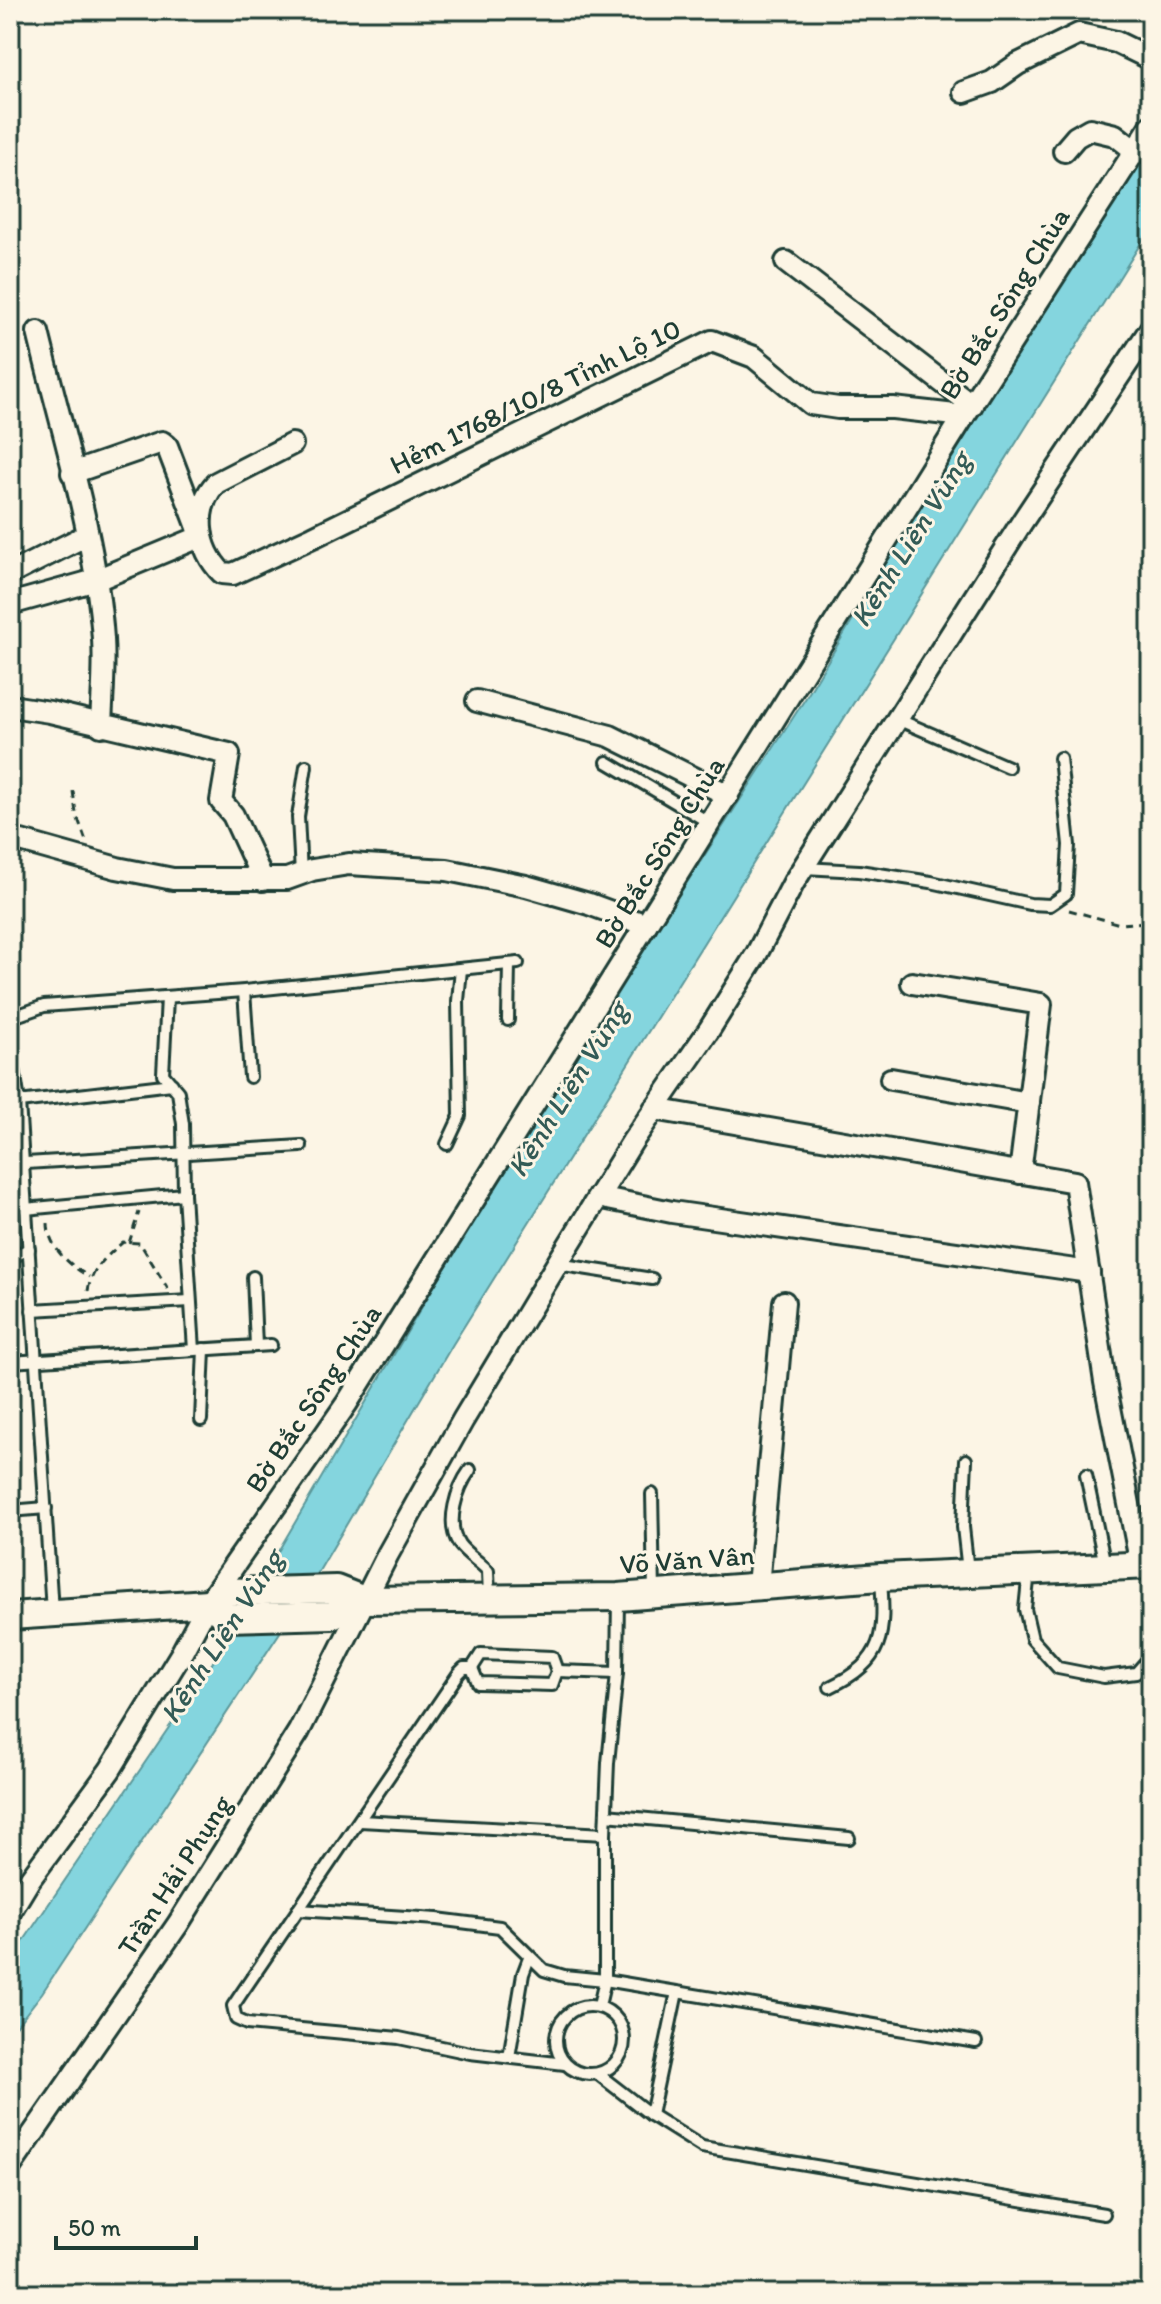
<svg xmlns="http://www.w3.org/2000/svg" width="1161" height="2304" font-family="Itim,sans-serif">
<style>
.water{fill:#84d5de;stroke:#5c989a;stroke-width:2}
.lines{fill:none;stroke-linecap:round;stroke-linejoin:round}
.service-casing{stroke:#1f3d34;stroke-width:16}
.minor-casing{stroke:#1f3d34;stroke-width:26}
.tertiary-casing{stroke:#1f3d34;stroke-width:32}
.path{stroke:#1f3d34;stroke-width:3;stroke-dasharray:8 6;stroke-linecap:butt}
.service{stroke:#fcf5e5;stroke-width:10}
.minor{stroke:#fcf5e5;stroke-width:20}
.tertiary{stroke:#fcf5e5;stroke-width:26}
.labels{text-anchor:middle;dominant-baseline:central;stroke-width:6;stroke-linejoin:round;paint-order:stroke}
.street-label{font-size:28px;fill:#1f3d34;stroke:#fcf5e5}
.water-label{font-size:30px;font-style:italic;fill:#335b56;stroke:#fcf5e5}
</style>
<rect width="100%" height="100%" fill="#fcf5e5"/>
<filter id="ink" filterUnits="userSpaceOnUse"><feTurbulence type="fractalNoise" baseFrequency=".0125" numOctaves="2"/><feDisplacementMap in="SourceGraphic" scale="16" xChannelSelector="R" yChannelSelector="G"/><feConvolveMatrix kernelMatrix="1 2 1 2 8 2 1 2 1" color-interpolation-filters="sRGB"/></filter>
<g filter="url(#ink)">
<polygon class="water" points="1151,145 1151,227 453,1344 306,1593 42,1993 10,2034 10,1961 210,1667 509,1159 807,696 1024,332"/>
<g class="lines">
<defs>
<g id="service">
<polyline points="897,719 1008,767"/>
<polyline points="607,762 710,823"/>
<polyline points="804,868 859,871 931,882 1030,904 1050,905 1066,894 1069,845 1060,758"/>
<polyline points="301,874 298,817 306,766"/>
<polyline points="244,991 250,1077"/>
<polyline points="167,998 163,1074 178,1092 183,1124 184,1194 194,1350"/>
<polyline points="10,1018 44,1006 244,991 518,963"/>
<polyline points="508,1020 509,964"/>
<polyline points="10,1043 19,1102 52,1611"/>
<polyline points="19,1102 172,1084"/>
<polyline points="447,1144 460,1116 458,1001 461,969"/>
<polyline points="10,1164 301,1146"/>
<polyline points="25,1209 184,1194"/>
<polyline points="10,1258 29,1249"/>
<polyline points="557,1264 652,1279"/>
<polyline points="253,1277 256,1346"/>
<polyline points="32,1310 190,1301"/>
<polyline points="10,1362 271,1345"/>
<polyline points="201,1420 204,1349"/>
<polyline points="966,1460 963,1527 968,1571"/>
<path d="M470,1470c-13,18 -25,53 -11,74 7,10 21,18 29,27l1,26"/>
<polyline points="1086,1475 1105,1565"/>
<polyline points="652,1494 654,1592"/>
<polyline points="10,1511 46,1508"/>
<polyline points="1029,1571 1025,1609 1032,1639 1058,1668 1104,1677 1136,1673 1151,1656"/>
<polygon points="481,1654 552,1657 557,1671 552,1685 478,1683 472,1668"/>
<polyline points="472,1668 464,1668 459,1673 241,1994 233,2006 236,2019 247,2024 399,2038 470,2053 565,2064"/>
<polyline points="557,1671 617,1673"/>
<path d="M830,1687c55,-26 55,-53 51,-108"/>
<polyline points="606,1815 849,1838"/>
<polyline points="360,1821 605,1834"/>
<polyline points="298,1910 437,1919 500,1927 544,1970 564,1976 605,1980 976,2042"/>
<polyline points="599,2006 605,1980 605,1834 608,1763 617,1673 618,1599"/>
<circle cx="590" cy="2040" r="34"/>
<polyline points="509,2057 523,1974 529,1958"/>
<polyline points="598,2074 651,2115 702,2147 1104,2214"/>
<polyline points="651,2115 677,1992"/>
</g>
<g id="minor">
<polyline points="964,92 992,82 1018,64 1079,34 1116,42 1151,59"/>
<polyline points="1064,151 1076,137 1090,129 1115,135 1134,150"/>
<polyline points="786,262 972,405"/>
<path d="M38,332c24,100 58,205 65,307 2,29 -1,58 -2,87"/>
<path d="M292,444l-76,39c-24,26 -18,66 6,90l11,1 80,-37 399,-196 42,16 57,47 27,4h55l71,8"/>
<polyline points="72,473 162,442 167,446 199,530"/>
<polyline points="10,574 87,535"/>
<polyline points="10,604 96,580 202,536"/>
<polyline points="477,701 610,736 728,795"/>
<polyline points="10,706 50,712 229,754 221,801 233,815 263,880"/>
<polyline points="21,841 117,868 173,879 287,879 312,870 349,864 447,870 526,886 589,904 646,925"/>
<polyline points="912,983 1041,1004 1020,1173"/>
<polyline points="891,1079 1029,1103"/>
<polyline points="654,1109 1075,1182 1105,1382 1141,1565"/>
<polyline points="598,1197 672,1212 1089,1272"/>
<polyline points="758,1586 784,1302"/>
<polyline points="10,1912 30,1879 110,1770 181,1654 208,1603 347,1403 964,416 1151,126"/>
<polyline points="10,2167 178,1924 299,1731 388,1554 463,1420 560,1259 632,1142 709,1030 756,955 794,882 1022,522 1151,328"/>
</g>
<g id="tertiary">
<polyline points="208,1603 227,1618 332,1615 364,1600"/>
<polyline points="10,1616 208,1603 229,1592 336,1589 364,1600 618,1597 881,1577 1151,1565"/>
</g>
</defs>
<use href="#service" class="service-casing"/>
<use href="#minor" class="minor-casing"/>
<use href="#tertiary" class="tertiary-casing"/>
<g class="path">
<polyline points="73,791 76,813 86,841"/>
<polyline points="1069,910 1120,924 1147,922"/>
<path d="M48,1223c0,25 22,42 41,54"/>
<polyline points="129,1243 139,1212"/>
<path d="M88,1291c3,-22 19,-35 35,-49l17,1 28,46"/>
</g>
<use href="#service" class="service"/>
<use href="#minor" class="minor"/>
<use href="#tertiary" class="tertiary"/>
</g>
</g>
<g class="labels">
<g class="street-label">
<text transform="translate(1004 303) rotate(-58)">Bờ Bắc Sông Chùa</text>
<text transform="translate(535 396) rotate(-26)">Hẻm 1768/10/8 Tỉnh Lộ 10</text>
<text transform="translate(659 852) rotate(-58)">Bờ Bắc Sông Chùa</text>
<text transform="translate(313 1398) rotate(-56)">Bờ Bắc Sông Chùa</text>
<text transform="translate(687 1559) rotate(-4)">Võ Văn Vân</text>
<text transform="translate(174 1875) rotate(-57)">Trần Hải Phụng</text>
</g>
<g class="water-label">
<text transform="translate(910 539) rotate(-58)">Kênh Liên Vùng</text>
<text transform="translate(567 1089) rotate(-58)">Kênh Liên Vùng</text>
<text transform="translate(221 1636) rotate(-57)">Kênh Liên Vùng</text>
</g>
</g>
<rect width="1161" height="2304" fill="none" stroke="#fcf5e5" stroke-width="40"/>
<rect x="20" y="20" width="1121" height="2264" fill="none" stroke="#1f3d34" stroke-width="3" filter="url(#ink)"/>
<path d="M56 2236v12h140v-12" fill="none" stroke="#1f3d34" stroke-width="4"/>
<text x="68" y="2236" font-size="24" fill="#1f3d34" stroke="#fcf5e5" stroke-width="6" paint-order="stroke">50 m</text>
</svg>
